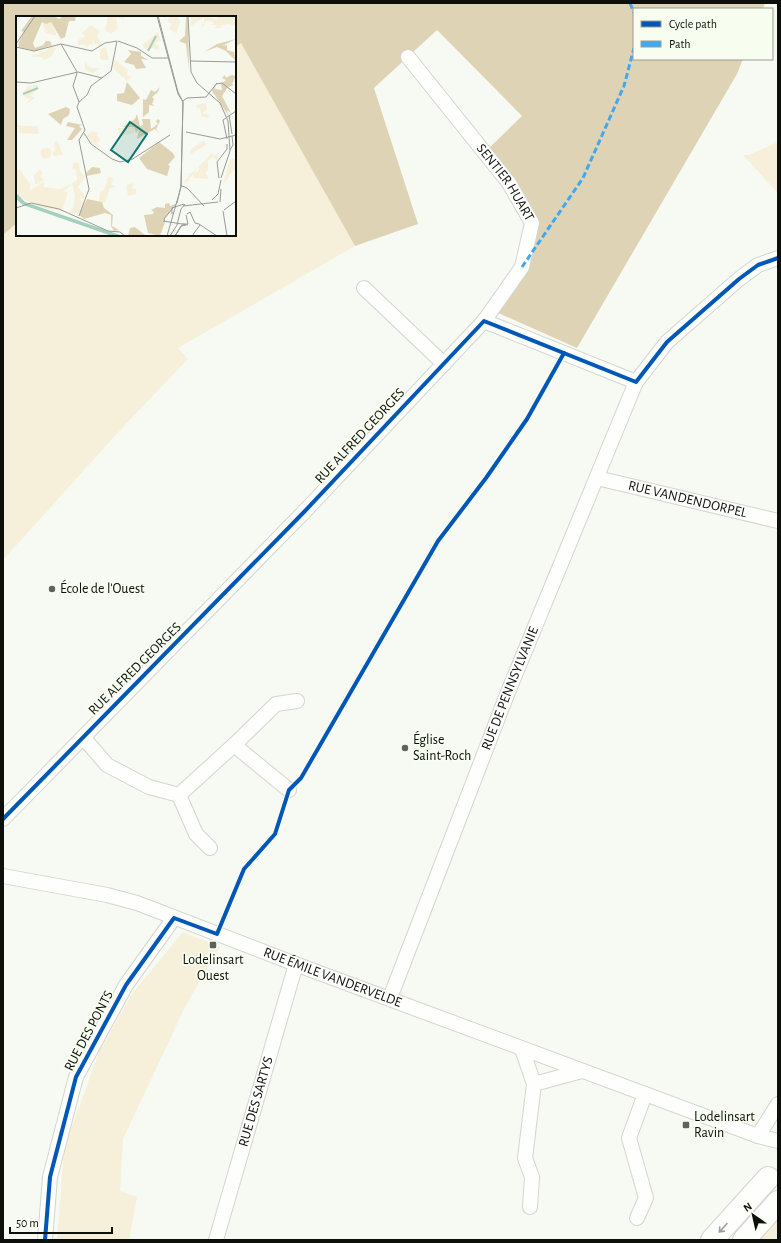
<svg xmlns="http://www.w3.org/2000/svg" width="781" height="1243" font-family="'Alegreya Sans',sans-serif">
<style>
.green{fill:#f6efd9}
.forest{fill:#dfd3b6}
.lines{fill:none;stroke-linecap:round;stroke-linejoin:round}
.street-casing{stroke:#d3d6cf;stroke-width:16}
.highway-casing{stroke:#d3d6cf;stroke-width:24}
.street{stroke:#fefefd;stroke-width:14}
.highway{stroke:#fefefd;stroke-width:22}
.quiet{stroke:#3fa9f5;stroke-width:3;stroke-dasharray:6 3;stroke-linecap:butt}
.cycleway-casing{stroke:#f7feef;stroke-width:6}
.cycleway{stroke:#0057b8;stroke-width:4}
.oneway{stroke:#9e9e9c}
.poi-dot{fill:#5f615b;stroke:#f7feef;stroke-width:1.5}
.labels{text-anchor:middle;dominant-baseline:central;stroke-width:3.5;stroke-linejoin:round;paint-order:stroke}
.street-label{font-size:14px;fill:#0d0f0a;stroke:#f7feef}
.poi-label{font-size:14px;fill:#0d0f0a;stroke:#f7feef;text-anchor:start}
.inset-river{fill:none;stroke:#a5cfbe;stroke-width:2}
.inset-road{fill:none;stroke:#999c95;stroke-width:1}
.view{fill:#0f766e;fill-opacity:0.15;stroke:#0f766e;stroke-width:2}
.inset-edge{fill:none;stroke:#0d0f0a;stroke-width:2}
</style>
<rect width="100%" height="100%" fill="#f7faf2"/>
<g class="green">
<polygon points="241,42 355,246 178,348 188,359 122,428 3,560 3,235 17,223 17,235 235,235 235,47"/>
<polygon points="778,142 778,193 743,155 749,155"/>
<polygon points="183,932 220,947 187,1003 123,1139 120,1191 137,1197 129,1240 57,1240 64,1149 99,1052 132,994"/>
<polygon points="778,1218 778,1240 759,1240"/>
</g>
<polygon class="forest" points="3,3 765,3 763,9 634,9 634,59 743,59 737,74 577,348 496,312 531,254 532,223 488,149 522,116 437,30 374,88 418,224 355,246 241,43 235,47 235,17 17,17 17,223 3,235"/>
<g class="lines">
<defs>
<g id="street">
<path id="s1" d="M408,57l101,126 23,40 -10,44 -38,54"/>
<polyline points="364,288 444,364"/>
<path id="s2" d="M597,478l181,43"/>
<polyline points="83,737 107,765 149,787 179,795 234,745 276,704 297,701"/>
<polyline points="234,745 289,790"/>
<polyline points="179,795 196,834 210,848"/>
<polyline points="3,819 304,512 484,321 636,382"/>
<path id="s3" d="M3,876l104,19 30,8 169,65 452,168 20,5"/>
<path id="s4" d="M390,998l118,-306 128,-310 31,-40 72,-63 19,-14 20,-7"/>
<polyline points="522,1049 534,1084 525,1158 532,1177 530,1207"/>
<polyline points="534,1084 582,1071"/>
<polyline points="758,1136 778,1104"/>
<polyline points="637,1218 646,1198 629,1138 645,1094"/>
<polyline points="45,1240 50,1177 76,1077 126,985 174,918"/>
<path id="s5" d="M216,1240l80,-276"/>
</g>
<g id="highway">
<polyline points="712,1240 768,1178"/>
<polyline points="744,1240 778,1202"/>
</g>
</defs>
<use href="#street" class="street-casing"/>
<use href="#highway" class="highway-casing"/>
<use href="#street" class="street"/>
<use href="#highway" class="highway"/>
<g class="quiet">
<polyline points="630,3 634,13"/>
<polyline points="522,267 583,178 624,86 634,48"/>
</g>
<defs>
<g id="cycleway">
<polyline points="3,819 304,512 484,321 636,382 667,342 739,279 758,265 778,258"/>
<polyline points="45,1240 50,1177 76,1077 126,985 174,918 217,934 244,869 275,834 289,790 301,778 438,541 486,478 527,419 564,353"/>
</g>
</defs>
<use href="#cycleway" class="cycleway-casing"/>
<use href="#cycleway" class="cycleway"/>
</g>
<defs><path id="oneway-shaft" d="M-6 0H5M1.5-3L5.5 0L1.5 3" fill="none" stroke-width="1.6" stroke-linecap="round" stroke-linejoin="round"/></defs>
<use class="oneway" href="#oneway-shaft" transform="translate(723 1228) rotate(132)"/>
<g class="poi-dot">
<circle cx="52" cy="589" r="4"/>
<circle cx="405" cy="748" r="4"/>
<rect x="209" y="941" width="8" height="8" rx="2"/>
<rect x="682" y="1121" width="8" height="8" rx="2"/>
</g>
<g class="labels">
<g class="street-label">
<text stroke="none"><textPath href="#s1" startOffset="159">SENTIER HUART</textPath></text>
<text transform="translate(360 436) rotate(-47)">RUE ALFRED GEORGES</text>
<text stroke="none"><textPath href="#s2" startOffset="93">RUE VANDENDORPEL</textPath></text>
<text transform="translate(135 669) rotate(-45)">RUE ALFRED GEORGES</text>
<text stroke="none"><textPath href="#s4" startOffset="332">RUE DE PENNSYLVANIE</textPath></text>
<text stroke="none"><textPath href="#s3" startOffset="346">RUE ÉMILE VANDERVELDE</textPath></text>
<text transform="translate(89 1031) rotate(-62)">RUE DES PONTS</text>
<text stroke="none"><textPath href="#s5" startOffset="144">RUE DES SARTYS</textPath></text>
</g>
<g class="poi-label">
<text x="60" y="589">École de l'Ouest</text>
<text x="413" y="740">Église<tspan x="413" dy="16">Saint-Roch</tspan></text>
<text x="213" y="960" text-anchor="middle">Lodelinsart<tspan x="213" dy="16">Ouest</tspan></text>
<text x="694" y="1117">Lodelinsart<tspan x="694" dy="16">Ravin</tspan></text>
</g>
</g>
<g transform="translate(16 16)">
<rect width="220" height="220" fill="#f7faf2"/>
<path d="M92,0h17l-1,3 -8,-1 2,10 -6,5 -7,-2zM155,0h6l3,6 -4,11 -7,-4 3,-5 -5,-3zM175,0h12l14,3v-3h19v10l-8,-2 -7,1v3h-6l1,-3h-5l3,-3 -8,-1 -2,5h-3l3,-2v-7l-13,9zM26,6h9l6,14 -11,-3zM75,9l9,6 -3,5 5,9 -3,2 -7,-6 1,5 -3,-2 -3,3 -3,-3 -6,2v-6l7,-4 -3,-3zM142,16l3,9 -7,2 5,3v4l-8,-2 -3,3 -6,-6zM35,29l5,3 -5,9 -7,3 -2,-3h-9l-1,-2 7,-1 3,-5 1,3 4,-2zM90,31l3,13h-6l-3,-2v-9zM99,44l13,10 -1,5 5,2 -5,4 -15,-14zM69,46l6,6h10l-8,5 -8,-4v3zM17,69h5v3l-7,8 4,2 -10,7 5,-6 -4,-1 -3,-4 5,-8h4l-1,5 3,1zM190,87l1,7 -5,3 7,2 -1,3 -7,-2 -1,-8h-3l-1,-3zM2,105v4l5,1h14l2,8 -21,-1 2,-2 -3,-5zM118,111v6l-15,3 -1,-8zM77,115l6,2 -2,2 3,5 -3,3 2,3 9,7 3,-2 -1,3 -19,-12 -4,-7zM41,124l6,15 -9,1 -2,-5 3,1 -1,-8zM188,124l2,5 -17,10 2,-6zM24.5 137a5.5 5.5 0 1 1 11 0a5.5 5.5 0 1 1-11 0ZM196,137l2,3 3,-2 1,4 -1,3 -4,-4 -5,4v10l-3,1 4,7 -15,-1 -1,-4 6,-4v-4l-14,19 -2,-1 3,-1 -3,-4 3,1 4,-6 -2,-1h4zM215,142l5,2v8l-13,16zM58,146l5,1 1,9 6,4 -8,11 8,11 -7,1 6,5 -7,11 -11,-4 6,-2 2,-13 -3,-13 5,-3 -1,-10 -4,-1zM24,153l3,4 -3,3 4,4v7l16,2 12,-5 -8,7 4,2 -5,15 1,3 -18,-2 -28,-12 -2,-27h4l10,14v6l14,-8 -2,-2 -3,4 -2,-5 1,5h-3l-1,-9zM96,161l1,3 -2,4 5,3 -6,1 -5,15 -6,-2 1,-9 4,-2 4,-12zM118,167l-2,5 4,1v5l-8,2 -2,-11z" fill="#f6efd9"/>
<path d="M16,0h22l5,3 4,-3h13l-1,5h-6l-4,16 -4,2 -10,-17 -5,2 -4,-2 -9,21 2,5 8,-3 3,-4h4l2,4 -17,6 -16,-4 -1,-3 6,-12 -3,-1zM170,0h2l1,54 -3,-26 -7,-3 6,-5zM220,23l-14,7 5,-1v5l7,2 1,8 -9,-9 -9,-4 -13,5 13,-8zM112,34l13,2v4l8,4 -8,-1 5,9 -10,1 -2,-4 -10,-3 7,-8zM209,59l1,3 5,-3 5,1 -4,8 2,1 -6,2 -6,9 9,17 -4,-3 1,5 -16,-24 4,-7 -1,5 7,1 -1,-6 5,-4 -4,-2zM111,66l13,16 -8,7 -15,-4v-7l7,-1zM144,71l-2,5 -6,5 2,2 -2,5 3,2 -6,-1v7l-6,5v-18l3,1 5,-10 4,2zM50,91l4,2 -1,6 -6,4 -2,6 -13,-11zM121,98l3,12 3,-1 -1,-6h8l1,10 7,-5 -2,-3 2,-2 2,2 -4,8 4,5 -5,-5 -18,10 2,-10 -3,4 -2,-6h-11l12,-8zM52,106l15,3 -4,1 3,3 -10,11h-5l8,-12 -9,-2zM143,126l14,11 2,4 -7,8 2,1 -3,10 -20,-7 -8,-11zM76,151l8,1 1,5 -14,3 -1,-3zM71,183l15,3 2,6 9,7 -1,11 7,4 -5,1 -3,-5v-11l-6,-2 -21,6 -5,-4zM153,187l1,3 5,-2 -12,17 2,1 -5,14 -12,-3 -4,-18 9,-1 1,-2 -3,-2 6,-3 8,1v-4zM119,211l10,8 -1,1h-16l2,-8z" fill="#dfd3b6"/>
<path d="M0,177l9,9 98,34h-11l-89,-31 -7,-6z" fill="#a5cfbe"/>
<path class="inset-river" d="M132,35l8,-15M7,78l15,-6"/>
<path class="inset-road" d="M141,0l21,78 5,8 -2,84 -4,17 -13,16 1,3M142,0l20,76 5,10 -2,85 -14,49M172,0l3,56 6,11 23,20 8,18 2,30 -9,27M102,25l19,7 15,10h17M0,28l19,-28M45,28l31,7 13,-8 12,-2M45,28l16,28M0,31l18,4 27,-7M175,45l45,1M61,57l-4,13 6,16M0,66l15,1 47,-11 24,6M200,68l6,-1 14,11M167,85l4,-3 19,-1 11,-14M0,86v25M63,86l-2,5 8,23 -6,10 10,49 -10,27M63,86l8,-7 4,-9 20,-15 6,-30M213,99l3,19M170,116l34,7 16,-4M68,117l7,11 21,15 8,3 9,-2M211,123l-4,-19 13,-9M214,134l3,-5 -1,-9M115,144l39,-25M203,162l-2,-16 10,-13v-5M164,169l7,3 17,18M196,184l6,-6 3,-14M204,186l1,-13M167,190l35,-4M0,192l15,-5 28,6 49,22 12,1 5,4M208,194l12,-9M207,195l4,25M156,198v-6l12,-4M171,198l3,-2 5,11 4,1M147,205l25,4M166,208h6l-2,-9M183,208l18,12M154,220l7,-11 4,-16 4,-5M159,220l7,-11M159,220l6,-10 5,-1M176,220l8,-11"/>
<path class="view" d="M114,106l17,12 -19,28 -17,-12z"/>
<rect width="220" height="220" class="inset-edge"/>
</g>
<rect width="781" height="1243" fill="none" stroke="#0d0f0a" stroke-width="8"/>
<rect x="633" y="8" width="140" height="52" fill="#f7feef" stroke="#999e93"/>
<rect x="641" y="21" width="20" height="6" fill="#0057b8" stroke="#999e93"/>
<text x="669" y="28" font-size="12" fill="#0d0f0a">Cycle path</text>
<rect x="641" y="41" width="20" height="6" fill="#3fa9f5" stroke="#999e93"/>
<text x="669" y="48" font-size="12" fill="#0d0f0a">Path</text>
<g transform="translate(753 1215) rotate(326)" stroke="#f7feef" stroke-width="3" paint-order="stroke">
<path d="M0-3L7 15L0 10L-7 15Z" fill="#0d0f0a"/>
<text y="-6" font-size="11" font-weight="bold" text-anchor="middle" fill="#0d0f0a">N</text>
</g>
<path d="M10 1227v6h102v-6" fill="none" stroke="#0d0f0a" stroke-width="2"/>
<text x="16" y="1227" font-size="12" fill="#0d0f0a" stroke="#f7feef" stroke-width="3" paint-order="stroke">50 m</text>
</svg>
